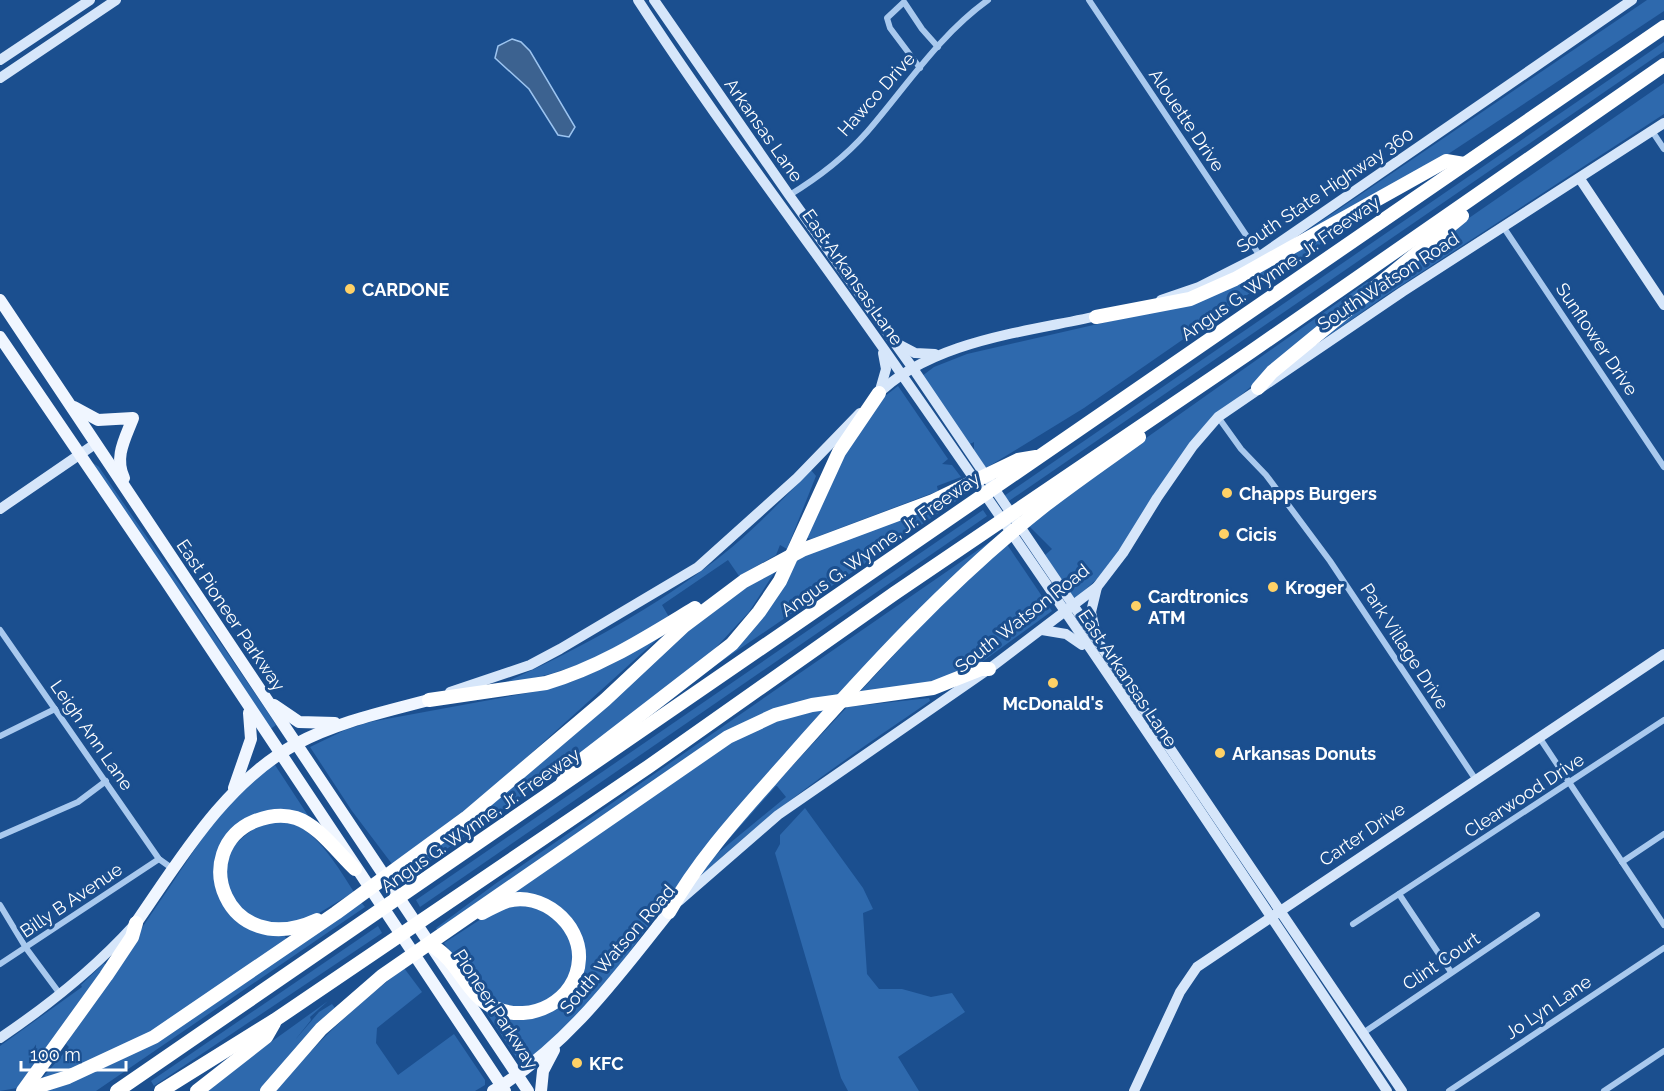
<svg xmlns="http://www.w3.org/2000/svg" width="1664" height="1091" font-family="Raleway,sans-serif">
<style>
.green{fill:#2e69ad;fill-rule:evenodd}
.water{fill:#3c6290;stroke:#9cc4f0;stroke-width:1.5}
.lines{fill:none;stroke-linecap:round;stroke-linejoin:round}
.street{stroke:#a9c9ee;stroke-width:6}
.secondary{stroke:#d6e6fa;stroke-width:10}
.primary{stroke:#f0f6ff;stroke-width:12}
.highway{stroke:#fff;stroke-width:14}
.poi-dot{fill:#ffd166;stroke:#1b4f8f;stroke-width:2}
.labels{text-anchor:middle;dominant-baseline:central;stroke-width:6;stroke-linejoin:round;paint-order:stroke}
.street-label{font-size:18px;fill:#fff;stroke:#1b4f8f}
.poi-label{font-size:18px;font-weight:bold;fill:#fff;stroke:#1b4f8f;text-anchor:start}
</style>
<rect width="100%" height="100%" fill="#1b4f8f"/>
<g class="green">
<polygon points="1647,0 1664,0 1664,11 1427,168 1292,241"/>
<polygon points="1664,42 1664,51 1009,501 1004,496"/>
<polygon points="1664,83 1664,114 1382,298 1297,358 1375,289 1469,218"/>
<polygon points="1356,215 1358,218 1084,408 986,468 974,451 974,442 968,445 922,376 934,367 967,354 1159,310"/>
<polygon points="1367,282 1372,284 1208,423 1118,553 1097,579 1075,599 1045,555 1052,549 1029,526 1091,477"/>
<polygon points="898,386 948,459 942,464 952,465 961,477 937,486 938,491 811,539 805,537 820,494 880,400"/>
<path d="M93,463l6,4c57,85 119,170 177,258l-7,5z"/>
<path d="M811,470l5,6 -29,73 -7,-4 -4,10 -37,21 -11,-16 -66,45 7,12c-56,33 -98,58 -165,66 76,-34 152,-76 217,-127 33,-26 61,-56 90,-86z"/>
<polygon points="960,492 962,497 719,663 729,653 794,560"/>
<polygon points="983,510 987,516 420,907 416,900"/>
<polygon points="991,541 993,544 837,698 756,718 438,931 436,928 495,884"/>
<polygon points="1006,543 1052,611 968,672 947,680 858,694 952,592"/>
<path d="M776,570l-27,42 -41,44 -139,106 -166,118 -4,-5c79,-54 148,-121 219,-184 50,-45 99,-89 158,-121z"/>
<polygon points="662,635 484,796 392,864 352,811 310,747 345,730 370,722 533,692 571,682 608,666"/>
<path d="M929,698l1,3c-86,59 -170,116 -244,190l40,-54 121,-130zM777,786l9,11 -73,60 63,-71z"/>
<polygon points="829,707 687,872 608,982 575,1020 522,1066 486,1012 523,1019 578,978 569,921 507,894 737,738 762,725"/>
<path d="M275,765l38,58 -60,-6 -38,63c5,35 33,58 69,55l4,6 -164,108 -85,33 30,-35 -3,-3 10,-15 -1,-2c33,-48 65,-97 98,-145 26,-38 60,-96 102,-117z"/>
<polygon points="805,808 863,888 873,909 863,913 867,974 879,989 902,989 931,997 952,993 965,1012 898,1057 919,1091 848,1091 841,1078 775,853 780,844 780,835"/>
<path d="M263,822c9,0 20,-1 28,1 27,9 48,46 63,69l-45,27 -39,8 -35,-19c-16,-51 -16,-54 28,-86z"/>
<polygon points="360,901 365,907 96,1091 39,1091 110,1065 155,1042"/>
<path d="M524,905c8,3 19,4 26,9 23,14 32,55 13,75 -6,8 -18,14 -26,20l-43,-3 -35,-40 -15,-23 51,-33z"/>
<polygon points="378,926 382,933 154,1086 151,1081"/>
<polygon points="104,963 107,966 17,1088 0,1091 0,1046 82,987 81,985"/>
<path d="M404,968l18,24 -45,36 -1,15 22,32 56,-41 31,46v5l-10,6h-199c38,-47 80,-86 128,-123z"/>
<polygon points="328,1001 310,1017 311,1020 295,1040 319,1012 332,1004 335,1008 260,1091 203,1091"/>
</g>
<polygon class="water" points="512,39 521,42 530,51 575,127 569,137 558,135 529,89 495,58 498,46"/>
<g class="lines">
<g class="street">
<polyline points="1089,0 1260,256"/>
<polyline points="920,68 890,28 887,18 904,2 922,29 938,47"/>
<polyline points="1652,131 1664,149"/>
<path d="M788,196c28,-17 57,-39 79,-64 39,-45 72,-97 121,-132"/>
<polyline points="1504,228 1664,467"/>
<polyline points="1218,417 1241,449 1266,475 1330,561 1476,780"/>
<polyline points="0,630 159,859 173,869"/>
<polyline points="0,736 55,709"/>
<polyline points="1539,737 1664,925"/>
<polyline points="0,836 78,802 106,781"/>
<polyline points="1622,862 1664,834"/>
<polyline points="1399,894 1451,972"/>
<polyline points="0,905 26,948 60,994"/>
<polyline points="1353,924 1664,720"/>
<polyline points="0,964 159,859"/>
<polyline points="1363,1033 1537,915"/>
<polyline points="1449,1091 1664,948"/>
<polyline points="1604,1091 1664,1051"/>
</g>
<g class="secondary">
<path d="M638,0c83,128 177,249 264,375 165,236 326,476 485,716"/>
<polyline points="654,0 789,195 912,367 1402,1091"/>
<polyline points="0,60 90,0"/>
<polyline points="0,78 116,0"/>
<polyline points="1580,179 1664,305"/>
<polyline points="1161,300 1199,287 1260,256 1632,0"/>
<polyline points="896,343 915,353 935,354"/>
<polyline points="880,390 886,369 883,353"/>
<path d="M875,397c55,-57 153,-65 227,-82"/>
<polyline points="0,509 95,444"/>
<polyline points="1042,630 1066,634 1082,645"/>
<polyline points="1095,630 1091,612 1097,587"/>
<polyline points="450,692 530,665 560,649 698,567 797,478 860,413"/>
<polyline points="679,901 778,815 989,669 1097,587 1123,553 1157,498 1193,446 1218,417 1402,292 1664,123"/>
<path d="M0,1038c49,-33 94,-69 134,-113"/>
<polyline points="1134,1091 1180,992 1197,967 1664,654"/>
</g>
<g class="primary">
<polyline points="0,300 528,1091"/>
<polyline points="0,337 166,581 505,1091"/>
<path d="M74,407l24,13 35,-2c-8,21 -19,39 -9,60"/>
<polyline points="274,705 299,722 335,723"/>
<polyline points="234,788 251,739 249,713"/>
<path d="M136,923c45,-65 89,-140 160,-179 41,-22 88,-32 133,-44"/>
<path d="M493,1091c74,-45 123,-112 176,-179"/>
<polyline points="541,1091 543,1071 554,1050"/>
</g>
<g class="highway">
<polyline points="1096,317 1190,299 1235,279 1446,161 1464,164"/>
<polyline points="1258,388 1272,372 1462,216"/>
<path d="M429,700l117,-17c55,-16 101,-46 149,-75"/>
<polyline points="563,782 570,769 732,644 759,612 780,581 839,452 879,393"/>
<path d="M669,912c32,-57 77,-104 120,-153 79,-89 160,-178 255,-253 31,-24 63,-46 95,-69"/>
<path d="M317,920c-92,42 -130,-71 -62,-99 13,-5 28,-7 41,-3 22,7 42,35 59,51"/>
<path d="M434,947c25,15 33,49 61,61 36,16 82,-7 84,-49 2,-36 -38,-68 -72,-58 -9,3 -17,8 -25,12"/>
<polyline points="23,1091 106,976 132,937 136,923"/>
<polyline points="24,1091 68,1077 154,1037 336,913 466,818 605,700 684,626 744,581 802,550 933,501 1018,460 1036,457"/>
<polyline points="117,1091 1664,27"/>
<polyline points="161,1091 275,1020 648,767 895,593 1249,353 1664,65"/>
<polyline points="197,1091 266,1037 274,1023"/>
<polyline points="267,1091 321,1029 382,976 728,737 775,715 812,705 933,688 981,669 989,669"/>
</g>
</g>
<g class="poi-dot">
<circle cx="350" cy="289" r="6"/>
<circle cx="1227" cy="493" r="6"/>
<circle cx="1224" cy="534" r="6"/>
<circle cx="1273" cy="587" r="6"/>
<circle cx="1136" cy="606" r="6"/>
<circle cx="1053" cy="683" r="6"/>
<circle cx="1220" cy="753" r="6"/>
<circle cx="577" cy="1063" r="6"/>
</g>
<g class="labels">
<g class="street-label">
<text transform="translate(876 94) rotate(-48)">Hawco Drive</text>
<text transform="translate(1187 120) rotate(56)">Alouette Drive</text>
<text transform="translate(764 130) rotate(55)">Arkansas Lane</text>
<text transform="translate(1325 190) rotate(-34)">South State Highway 360</text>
<text transform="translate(1280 268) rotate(-35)">Angus G. Wynne, Jr. Freeway</text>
<text transform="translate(853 277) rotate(55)">East Arkansas Lane</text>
<text transform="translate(1388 281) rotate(-33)">South Watson Road</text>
<text transform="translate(1597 339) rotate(56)">Sunflower Drive</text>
<text transform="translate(880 544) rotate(-35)">Angus G. Wynne, Jr. Freeway</text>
<text transform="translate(231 615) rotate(56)">East Pioneer Parkway</text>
<text transform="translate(1022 618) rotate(-38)">South Watson Road</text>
<text transform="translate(1405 646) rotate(57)">Park Village Drive</text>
<text transform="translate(1128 678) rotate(56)">East Arkansas Lane</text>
<text transform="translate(92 735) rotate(55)">Leigh Ann Lane</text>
<text transform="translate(1524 795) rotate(-33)">Clearwood Drive</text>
<text transform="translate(480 820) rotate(-35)">Angus G. Wynne, Jr. Freeway</text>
<text transform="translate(1362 834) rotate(-34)">Carter Drive</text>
<text transform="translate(71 900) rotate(-34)">Billy B Avenue</text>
<text transform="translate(617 949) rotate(-49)">South Watson Road</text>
<text transform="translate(1441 961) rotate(-34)">Clint Court</text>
<text transform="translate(1548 1007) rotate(-34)">Jo Lyn Lane</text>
<text transform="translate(496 1009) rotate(57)">Pioneer Parkway</text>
</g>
<g class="poi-label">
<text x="362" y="289">CARDONE</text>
<text x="1239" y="493">Chapps Burgers</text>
<text x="1236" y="534">Cicis</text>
<text x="1285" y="587">Kroger</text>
<text x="1148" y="596">Cardtronics<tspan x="1148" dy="21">ATM</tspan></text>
<text x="1053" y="703" text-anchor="middle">McDonald's</text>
<text x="1232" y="753">Arkansas Donuts</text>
<text x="589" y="1063">KFC</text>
</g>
</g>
<path d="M21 1061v9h105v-9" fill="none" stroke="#ffffff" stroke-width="3"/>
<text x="30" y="1061" font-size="18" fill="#ffffff" stroke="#1b4f8f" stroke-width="4.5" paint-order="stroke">100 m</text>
</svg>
